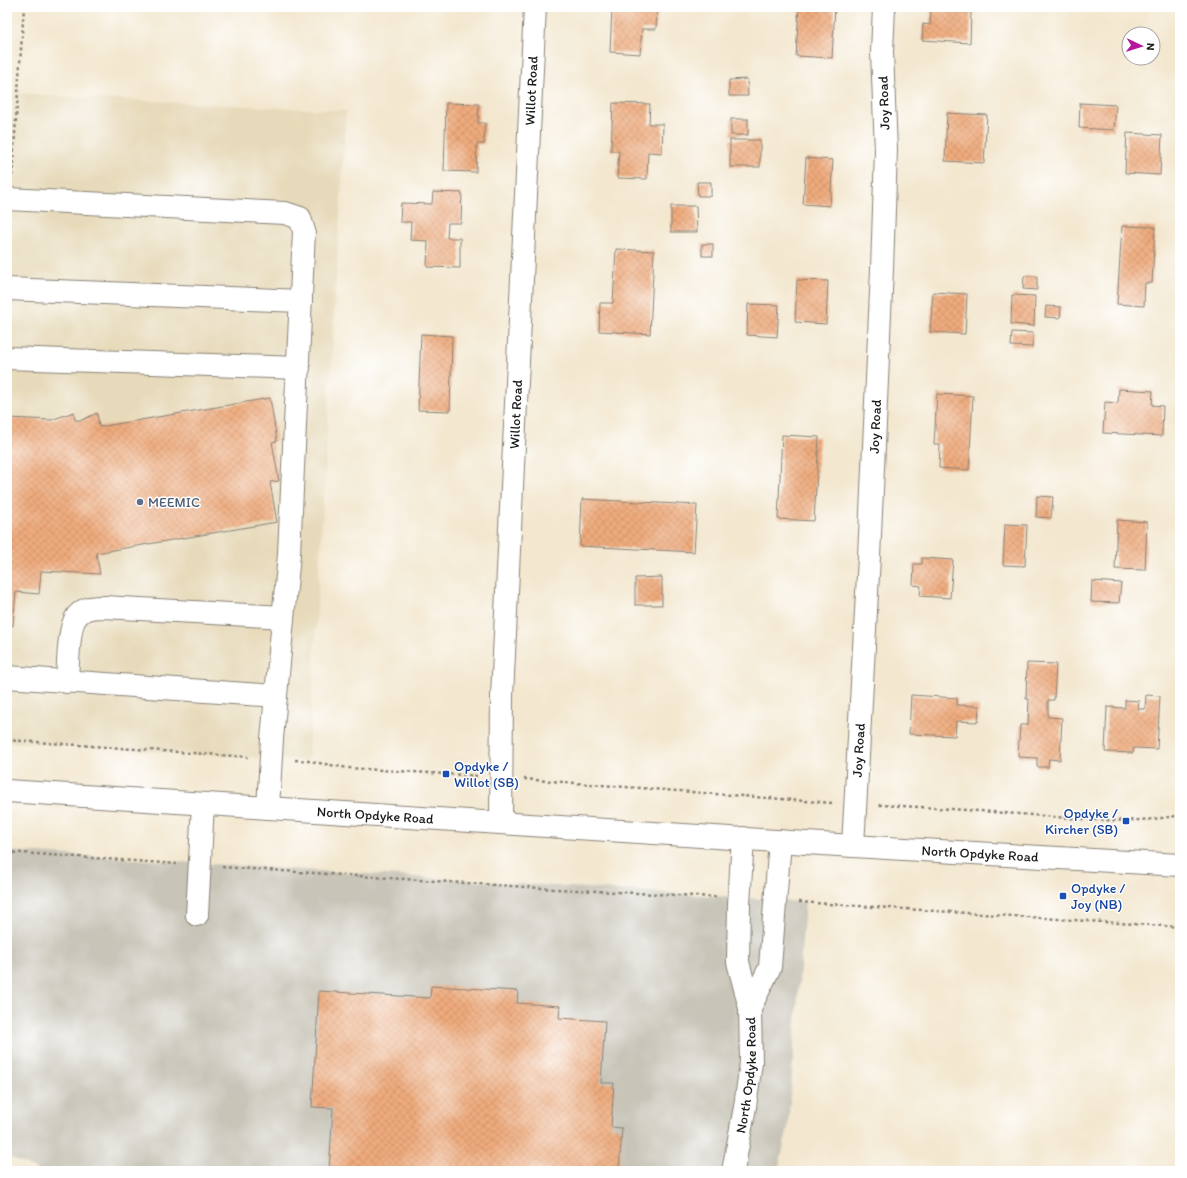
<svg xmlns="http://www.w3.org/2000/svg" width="1187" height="1178" font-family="Itim,sans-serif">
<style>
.built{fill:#e7daba}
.industrial{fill:#c8c4b8}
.building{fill:url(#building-cross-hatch)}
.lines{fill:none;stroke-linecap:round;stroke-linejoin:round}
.minor-casing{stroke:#888276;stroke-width:24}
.major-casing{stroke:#888276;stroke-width:24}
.path{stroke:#888276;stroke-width:2.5;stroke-dasharray:3 3;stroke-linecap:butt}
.minor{stroke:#fff;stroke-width:22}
.major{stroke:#fff;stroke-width:22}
.service-dot{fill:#5c6f8a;stroke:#fff;stroke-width:1.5}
.transit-dot{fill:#1a4fb4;stroke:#fff;stroke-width:1.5}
.labels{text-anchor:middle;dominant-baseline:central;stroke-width:3;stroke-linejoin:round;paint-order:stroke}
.street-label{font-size:14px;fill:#1c1c1c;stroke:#fff}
.service-label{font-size:14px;fill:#4e5e75;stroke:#fff;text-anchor:start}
.transit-label{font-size:14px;fill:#164399;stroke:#fff;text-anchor:start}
</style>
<defs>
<pattern id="building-cross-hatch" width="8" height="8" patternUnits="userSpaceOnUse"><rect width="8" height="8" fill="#efab7d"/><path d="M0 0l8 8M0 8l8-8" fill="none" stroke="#cc936b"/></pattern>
</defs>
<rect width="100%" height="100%" fill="#fff"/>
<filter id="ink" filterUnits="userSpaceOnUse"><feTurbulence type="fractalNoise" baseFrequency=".025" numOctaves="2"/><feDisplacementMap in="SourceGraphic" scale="8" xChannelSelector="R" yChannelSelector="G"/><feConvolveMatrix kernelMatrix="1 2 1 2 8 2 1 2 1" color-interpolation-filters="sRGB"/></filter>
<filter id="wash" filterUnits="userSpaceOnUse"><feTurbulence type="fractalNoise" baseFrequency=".012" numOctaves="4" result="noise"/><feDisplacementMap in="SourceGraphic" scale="16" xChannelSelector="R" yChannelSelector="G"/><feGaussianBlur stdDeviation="0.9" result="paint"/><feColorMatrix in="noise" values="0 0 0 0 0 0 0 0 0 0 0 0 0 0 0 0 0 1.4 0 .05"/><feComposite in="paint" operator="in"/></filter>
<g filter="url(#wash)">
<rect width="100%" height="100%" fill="#f3e7cf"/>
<polygon class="built" points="7,92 52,96 346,111 308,761 7,742"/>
<polygon class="industrial" points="7,851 805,902 788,1127 778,1171 40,1171 7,1156"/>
<g id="blocks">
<g class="building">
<polygon points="612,7 657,7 656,29 642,29 640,54 610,52"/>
<polygon points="799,7 835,7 832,58 796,56"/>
<polygon points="931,10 971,12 970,43 922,40 923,24 930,25"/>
<polygon points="747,79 748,96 729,96 729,80"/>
<polygon points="446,103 479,104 478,123 485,123 484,144 477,144 476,172 444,171"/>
<polygon points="613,103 650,104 649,124 663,124 662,153 648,152 647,179 617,178 619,151 611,151"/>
<polygon points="1080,103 1116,105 1114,130 1079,128"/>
<polygon points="947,113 987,115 984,163 945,161"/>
<rect x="731" y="119" width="17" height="16"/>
<polygon points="1127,133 1162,135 1160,175 1125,173"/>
<rect x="730" y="140" width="30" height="27"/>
<polygon points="806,158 833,160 830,206 803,204"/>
<polygon points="697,182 711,182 711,196 698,196"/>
<polygon points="433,192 462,193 461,223 448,223 447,238 460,238 460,268 427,267 428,241 410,240 411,222 400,222 401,203 432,204"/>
<polygon points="671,206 696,206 697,232 671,232"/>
<polygon points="1122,226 1155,227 1152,283 1145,283 1144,306 1117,304"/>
<rect x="702" y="244" width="11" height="12"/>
<polygon points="616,249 654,251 650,334 599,331 600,303 613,303"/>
<polygon points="1024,276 1037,276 1037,290 1023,289"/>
<polygon points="797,280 828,281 826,324 795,322"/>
<polygon points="933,292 967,294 965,334 930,332"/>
<polygon points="1012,295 1035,296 1034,326 1011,324"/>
<polygon points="748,304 779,305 777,337 747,335"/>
<polygon points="1046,306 1061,307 1060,318 1045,317"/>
<polygon points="1012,332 1033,333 1032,347 1011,346"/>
<polygon points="421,334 452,336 450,411 418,410"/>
<polygon points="1119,389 1153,391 1152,405 1163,406 1162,436 1103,433 1105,402 1118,403"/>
<polygon points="937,394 973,396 969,470 939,468 940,444 934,444"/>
<polygon points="270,398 277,441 272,442 279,481 270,482 277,522 96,553 100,574 41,571 39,594 16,592 13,626 7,625 8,418 51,420 74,412 75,420 82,420 97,413 99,427"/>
<polygon points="782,435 819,437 814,521 778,519"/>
<polygon points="1037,496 1053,497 1051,518 1036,517"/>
<polygon points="582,499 697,505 694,552 580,546"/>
<polygon points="1117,520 1147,522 1145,570 1115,569"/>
<polygon points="1005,524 1027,525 1025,566 1003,565"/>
<polygon points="922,558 953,560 950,598 920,596 921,586 913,585 914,564 922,564"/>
<polygon points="662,577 662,605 635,605 635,578"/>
<polygon points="1092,581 1121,583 1119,603 1091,602"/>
<polygon points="1027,663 1056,664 1054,700 1048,700 1048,717 1062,718 1060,760 1049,759 1048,767 1037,767 1037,758 1018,757 1020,725 1028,725 1029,699 1026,699"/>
<polygon points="911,695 957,698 957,705 979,706 978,722 956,721 955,736 909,734"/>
<polygon points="1146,695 1160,696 1157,749 1134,748 1133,753 1105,752 1107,707 1125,708 1125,700 1139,701 1138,709 1145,709"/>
<polygon points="431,986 518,991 517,1003 560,1006 559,1018 605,1021 601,1083 614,1083 611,1127 622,1128 619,1171 329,1171 333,1108 312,1107 319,991 430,998"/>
</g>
</g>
</g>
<g filter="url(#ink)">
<use href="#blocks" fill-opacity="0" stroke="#888276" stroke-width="1"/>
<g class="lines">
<defs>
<g id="minor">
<polyline points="7,199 285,213 300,218 304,231 289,554 272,739 268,808"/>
<polyline points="7,289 301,301"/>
<polyline points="7,358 299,368"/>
<polyline points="7,677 276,696"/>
<path d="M67,682c1,-15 1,-58 11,-67 7,-8 17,-8 26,-8l179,10"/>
<path id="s1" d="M501,822l1,-126 33,-689"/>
<path id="s2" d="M853,846l16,-289 13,-288 4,-119 -4,-98 2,-45"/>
<polyline points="197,915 203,804"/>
<polyline points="750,1008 770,967 780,841"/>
<path id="s3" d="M733,1171l12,-64 6,-45 -1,-54 -12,-46 1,-58 4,-66"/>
</g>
<g id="major">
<path id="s4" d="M7,791l846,55 327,19"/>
</g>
</defs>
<use href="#minor" class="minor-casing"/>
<use href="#major" class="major-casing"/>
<g class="path">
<polyline points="12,176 24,7"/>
<polyline points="8,266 10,223"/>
<polyline points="7,740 248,757"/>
<polyline points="295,760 308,761 348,768 479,776"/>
<polyline points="524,779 832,803"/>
<path d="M879,805c51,2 101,6 152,10 49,4 100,10 149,0"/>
<polyline points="7,852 177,864"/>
<polyline points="222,867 556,889 716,897"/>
<polyline points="799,902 1180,927"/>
</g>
<use href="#minor" class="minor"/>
<use href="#major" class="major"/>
</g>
</g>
<circle class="service-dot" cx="140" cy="502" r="4"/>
<g class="transit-dot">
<rect x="442" y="770" width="8" height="8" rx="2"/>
<rect x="1122" y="817" width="8" height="8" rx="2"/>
<rect x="1059" y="892" width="8" height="8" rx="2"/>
</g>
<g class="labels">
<g class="street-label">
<text stroke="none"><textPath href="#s1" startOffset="732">Willot Road</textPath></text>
<text transform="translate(884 103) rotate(-92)">Joy Road</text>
<text stroke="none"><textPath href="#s1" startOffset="408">Willot Road</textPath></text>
<text stroke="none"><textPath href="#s2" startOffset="420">Joy Road</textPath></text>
<text stroke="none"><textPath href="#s2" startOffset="96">Joy Road</textPath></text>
<text stroke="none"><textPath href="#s4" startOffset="369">North Opdyke Road</textPath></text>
<text stroke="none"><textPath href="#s4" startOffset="975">North Opdyke Road</textPath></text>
<text stroke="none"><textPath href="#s3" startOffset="97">North Opdyke Road</textPath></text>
</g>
<g class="service-label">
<text x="148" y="502">MEEMIC</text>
</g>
<g class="transit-label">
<text x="454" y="766">Opdyke /<tspan x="454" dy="16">Willot (SB)</tspan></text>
<text x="1118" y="813" text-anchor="end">Opdyke /<tspan x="1118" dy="16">Kircher (SB)</tspan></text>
<text x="1071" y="888">Opdyke /<tspan x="1071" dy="16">Joy (NB)</tspan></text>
</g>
</g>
<rect width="1187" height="1178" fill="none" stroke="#fff" stroke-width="24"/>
<g transform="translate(1141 46) rotate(94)"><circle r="19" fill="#ffffff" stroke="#a4a4a4"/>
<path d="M0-3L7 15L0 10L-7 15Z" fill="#b5179e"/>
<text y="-6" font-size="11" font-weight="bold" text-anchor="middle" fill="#1c1c1c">N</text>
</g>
</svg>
